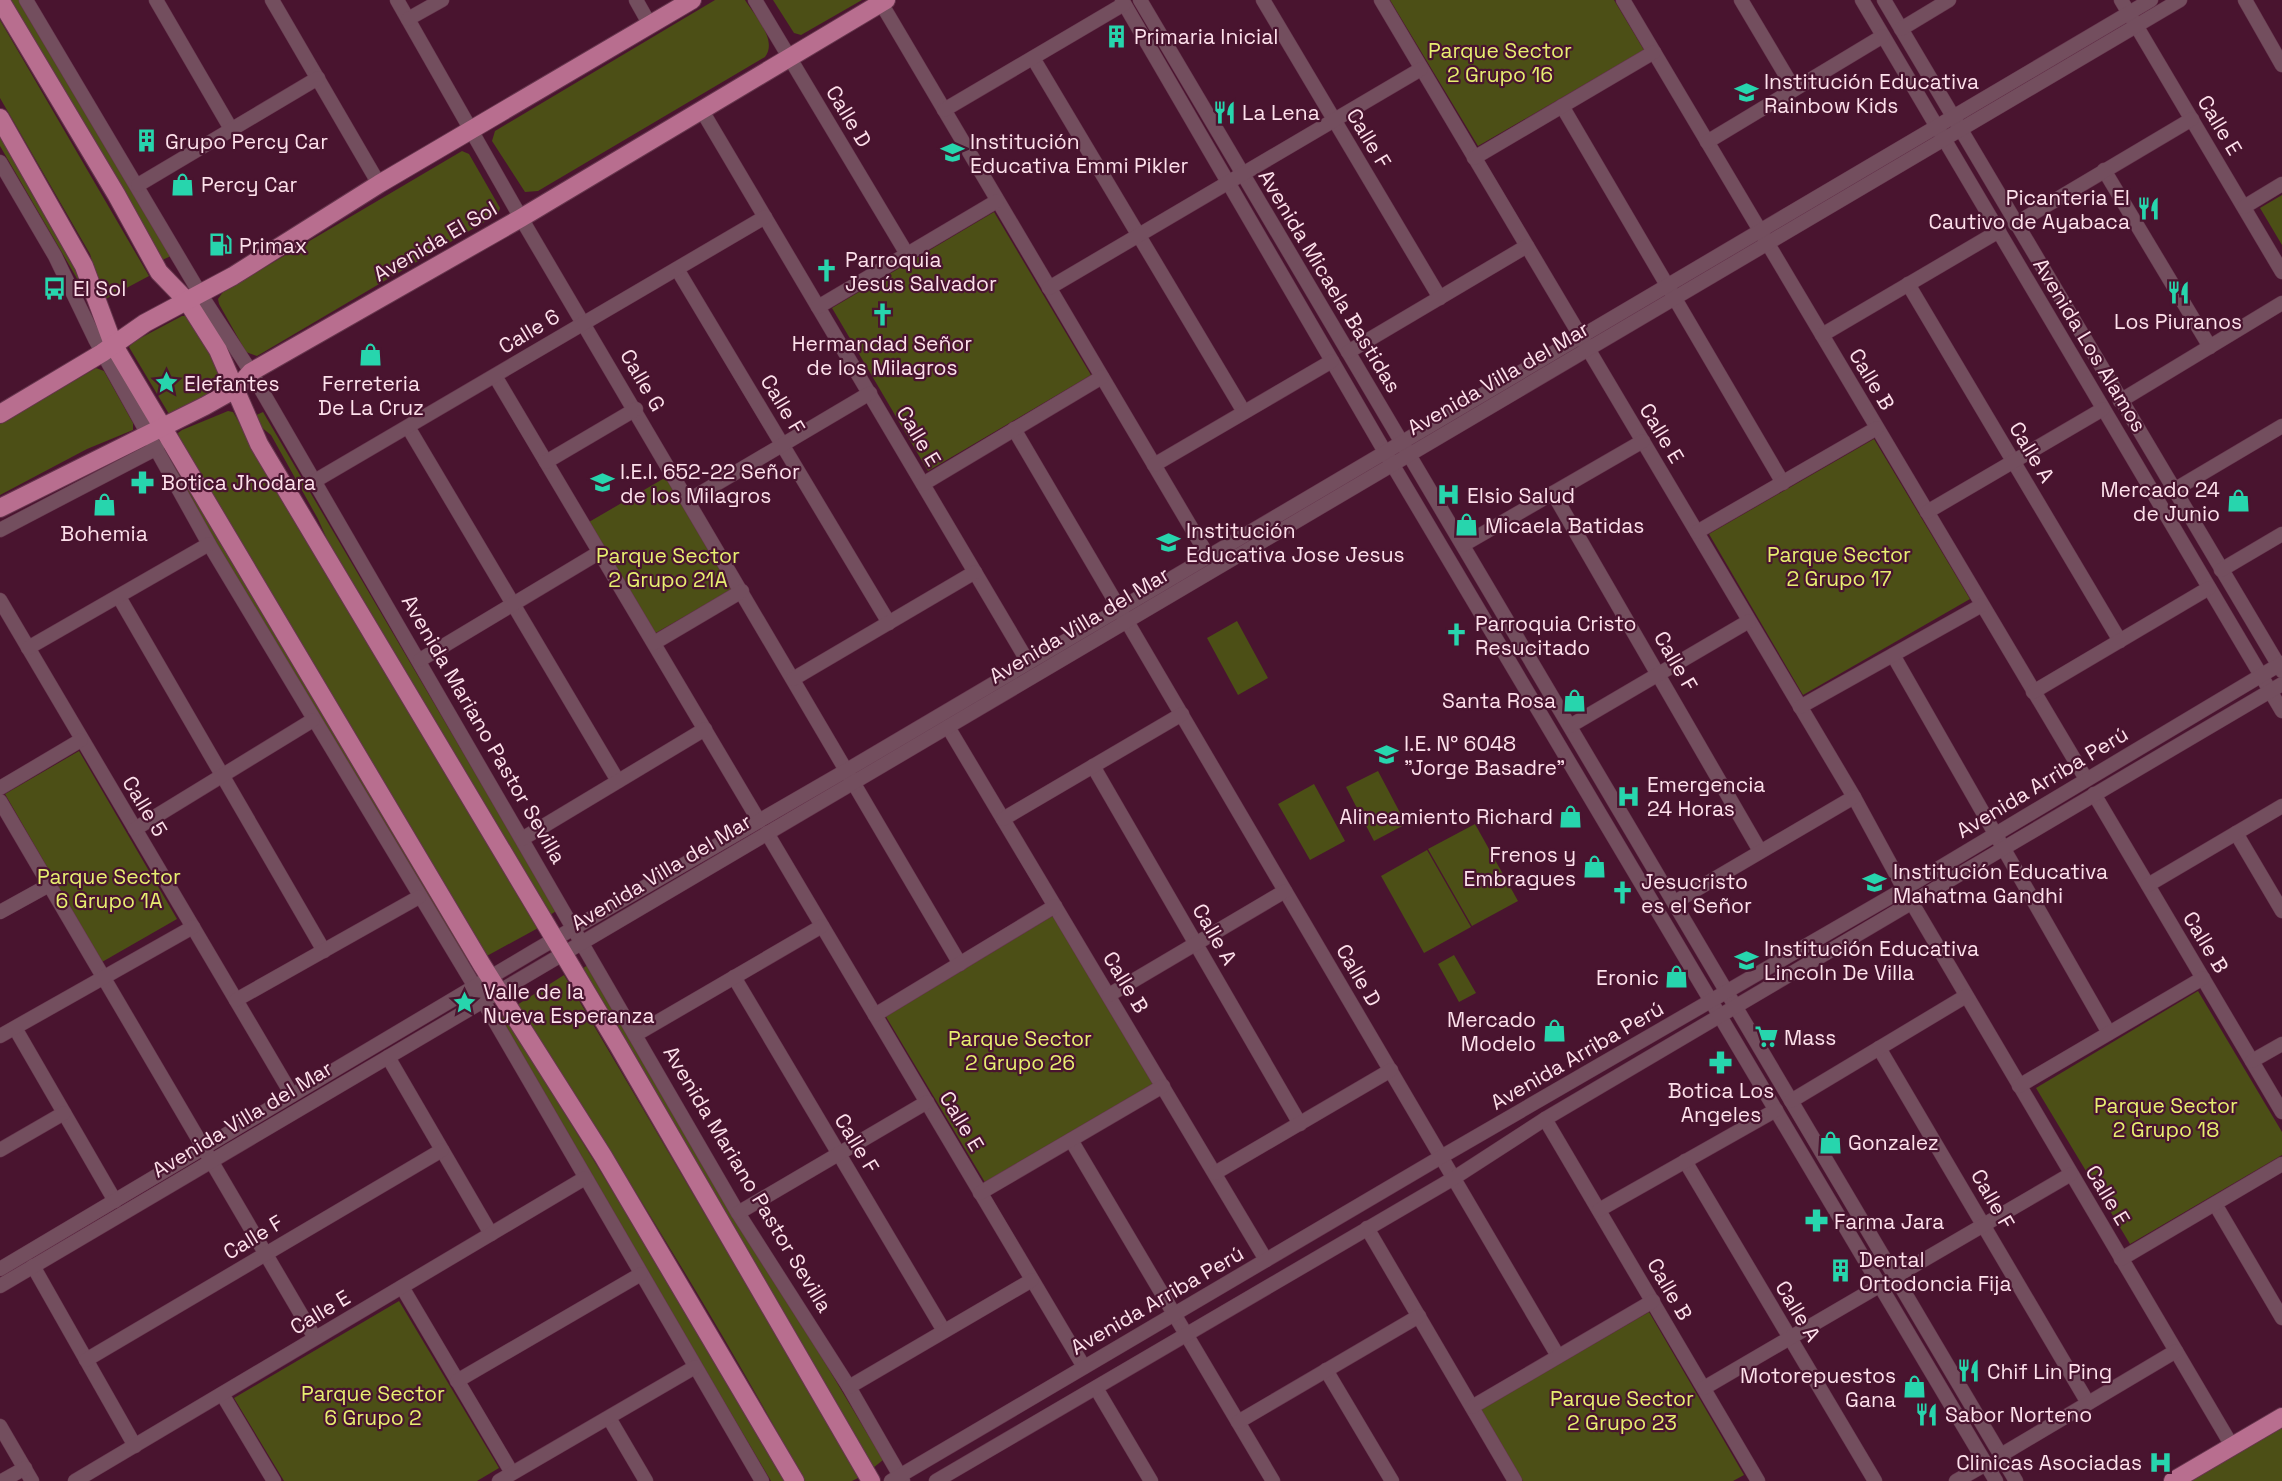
<svg xmlns="http://www.w3.org/2000/svg" width="2282" height="1481" font-family="'Space Grotesk',sans-serif">
<style>
.green{fill:#4c4f16}
.lines{fill:none;stroke-linecap:round;stroke-linejoin:round}
.minor-casing{stroke:#66354d;stroke-width:15}
.major-casing{stroke:#66354d;stroke-width:20}
.minor{stroke:#734e5e;stroke-width:14}
.major{stroke:#b86e8f;stroke-width:18}
.labels{text-anchor:middle;dominant-baseline:central;stroke-width:4.5;stroke-linejoin:round;paint-order:stroke}
.poi-label{font-size:21px;fill:#fde0eb;stroke:#49142f;text-anchor:start}
.park-label{font-size:21px;fill:#e7ee70;stroke:#49142f}
.street-label{font-size:21px;fill:#fde0eb;stroke:#49142f}
</style>
<rect width="100%" height="100%" fill="#49142f"/>
<g class="green">
<polygon points="7,0 19,0 171,256 160,261"/>
<path d="M715,0h30c10,16 33,40 20,57l-227,134 -13,1 -33,-51 3,-10z"/>
<polygon points="773,0 862,0 801,35 794,33"/>
<polygon points="1390,0 1614,0 1644,50 1478,146"/>
<polygon points="0,20 149,276 104,300 90,254 0,98"/>
<polygon points="0,131 82,273 90,301 0,146"/>
<polygon points="462,151 469,154 500,208 498,214 257,356 246,352 219,304 218,299 223,292"/>
<polygon points="2282,195 2282,245 2260,208"/>
<polygon points="994,212 1091,375 928,471 832,308"/>
<polygon points="182,316 189,316 227,377 223,388 169,414 129,347 133,342"/>
<polygon points="96,368 104,371 133,423 133,430 87,449 0,495 0,424"/>
<polygon points="228,411 233,412 540,927 485,957 179,438 178,433 182,430"/>
<polygon points="263,412 556,911 547,917 330,546 318,519 271,435 261,427 254,416"/>
<polygon points="1874,439 1970,599 1803,695 1709,534"/>
<polygon points="174,459 469,960 464,964 168,462"/>
<polygon points="668,476 734,588 654,634 589,522"/>
<polygon points="1237,621 1268,678 1238,695 1207,638"/>
<polygon points="79,751 177,919 102,962 5,794"/>
<polygon points="1378,771 1406,824 1374,841 1346,787"/>
<polygon points="1314,784 1345,841 1310,860 1278,804"/>
<polygon points="1475,824 1518,901 1472,926 1428,849"/>
<polygon points="1427,850 1471,927 1424,953 1381,876"/>
<polygon points="1054,915 1155,1085 986,1184 885,1015"/>
<polygon points="1454,955 1476,993 1459,1002 1438,964"/>
<polygon points="588,965 883,1460 873,1468 580,970"/>
<path d="M564,975l296,502 -8,4h-48c-88,-164 -187,-320 -287,-476z"/>
<polygon points="2198,991 2282,1132 2282,1155 2130,1244 2036,1088"/>
<polygon points="504,1015 617,1198 785,1481 771,1481 498,1018"/>
<polygon points="399,1301 499,1468 477,1481 284,1481 234,1398"/>
<polygon points="1649,1312 1744,1475 1733,1481 1523,1481 1481,1409"/>
<polygon points="2282,1426 2282,1481 2190,1481"/>
</g>
<g class="lines">
<defs>
<g id="minor">
<polyline points="26,0 201,295 251,372 738,1213 849,1387 903,1481"/>
<polyline points="156,0 231,129"/>
<polyline points="272,0 379,184"/>
<polyline points="397,0 521,218 960,964"/>
<polyline points="636,0 650,25"/>
<polyline points="755,0 907,254"/>
<polyline points="1122,0 1385,452 1996,1481"/>
<polyline points="1140,0 2016,1481"/>
<polyline points="1263,0 1440,298"/>
<polyline points="1381,0 1854,797 1904,889"/>
<polyline points="1623,0 2086,779"/>
<polyline points="1741,0 1794,89"/>
<polyline points="1862,0 2282,711"/>
<polyline points="1884,0 2282,671"/>
<polyline points="2121,0 2282,272"/>
<polyline points="2245,0 2282,65"/>
<polyline points="881,3 1208,556"/>
<polyline points="408,19 442,0"/>
<polyline points="1901,29 1949,0"/>
<polyline points="1033,58 1244,412"/>
<polyline points="1562,106 1783,483"/>
<polyline points="701,109 1028,662"/>
<polyline points="944,110 1124,4"/>
<polyline points="1707,142 1883,36"/>
<polyline points="1474,158 1654,52"/>
<polyline points="0,162 55,256 95,339 209,544 475,987 762,1481"/>
<polyline points="2104,170 2210,347"/>
<polyline points="138,185 318,78"/>
<polyline points="2244,207 2282,184"/>
<polyline points="2015,224 2192,119"/>
<polyline points="677,269 889,623"/>
<polyline points="1908,284 2120,641"/>
<polyline points="1049,288 1421,69"/>
<polyline points="818,307 997,201"/>
<polyline points="1822,335 1999,231"/>
<polyline points="1348,352 1527,246"/>
<polyline points="495,376 759,821"/>
<polyline points="2120,401 2282,303"/>
<polyline points="408,427 618,781"/>
<polyline points="1014,429 1558,1356"/>
<polyline points="546,462 636,409"/>
<polyline points="1154,465 1332,361"/>
<polyline points="313,482 765,217"/>
<polyline points="923,484 1102,377"/>
<polyline points="2174,490 2282,426"/>
<polyline points="1553,493 1760,851"/>
<polyline points="689,500 870,393"/>
<polyline points="1927,512 2103,409"/>
<polyline points="0,530 157,448"/>
<polyline points="1697,532 1877,428"/>
<polyline points="1463,545 1643,441"/>
<polyline points="2221,570 2282,534"/>
<polyline points="119,597 324,951"/>
<polyline points="0,600 292,1095"/>
<polyline points="654,643 742,591"/>
<polyline points="28,648 209,544"/>
<polyline points="1893,655 2109,1033"/>
<polyline points="420,660 600,552"/>
<polyline points="793,679 975,572"/>
<polyline points="2033,692 2209,588"/>
<polyline points="1800,707 1982,605"/>
<polyline points="1570,726 1749,621"/>
<polyline points="948,727 1266,1260"/>
<polyline points="1093,766 1300,1124"/>
<polyline points="0,788 81,740"/>
<polyline points="2094,794 2282,1112"/>
<polyline points="0,801 315,1338"/>
<polyline points="1003,819 1182,714"/>
<polyline points="135,829 313,720"/>
<polyline points="767,833 1084,1367"/>
<polyline points="2236,833 2282,911"/>
<polyline points="522,839 705,729"/>
<polyline points="2148,885 2282,806"/>
<polyline points="1675,902 1854,797"/>
<polyline points="1912,903 2232,1446"/>
<polyline points="0,912 49,885"/>
<polyline points="734,977 944,1331"/>
<polyline points="1109,995 1285,891"/>
<polyline points="236,1000 419,897"/>
<polyline points="875,1015 1055,906"/>
<polyline points="15,1028 115,1201"/>
<polyline points="635,1035 822,926"/>
<polyline points="0,1036 193,927"/>
<polyline points="1879,1048 2088,1403"/>
<polyline points="388,1057 491,1234"/>
<polyline points="2252,1061 2282,1044"/>
<polyline points="2019,1086 2203,978"/>
<polyline points="1791,1101 1966,996"/>
<polyline points="1545,1119 1758,1481"/>
<polyline points="1071,1140 1273,1481"/>
<polyline points="0,1150 64,1113"/>
<polyline points="1685,1161 1875,1481"/>
<polyline points="1215,1173 1391,1070"/>
<polyline points="980,1193 1163,1086"/>
<polyline points="2215,1204 2282,1318"/>
<polyline points="1599,1210 1776,1110"/>
<polyline points="738,1213 927,1102"/>
<polyline points="1367,1228 1515,1481"/>
<polyline points="2121,1259 2282,1164"/>
<polyline points="33,1266 135,1446"/>
<polyline points="0,1269 536,950 847,770 2151,0"/>
<polyline points="0,1286 2180,0"/>
<polyline points="402,1287 512,1473"/>
<polyline points="86,1360 442,1150"/>
<polyline points="1326,1370 1392,1481"/>
<polyline points="457,1381 641,1274"/>
<polyline points="849,1387 1032,1280"/>
<polyline points="1096,1388 1151,1481"/>
<polyline points="1704,1388 2071,1174"/>
<polyline points="222,1394 274,1481"/>
<polyline points="1472,1407 1653,1301"/>
<polyline points="609,1418 646,1481"/>
<polyline points="1238,1422 1419,1316"/>
<polyline points="0,1426 32,1481"/>
<polyline points="2001,1455 2176,1351"/>
<polyline points="2,1481 25,1468"/>
<polyline points="75,1481 585,1178"/>
<polyline points="499,1481 695,1367"/>
<polyline points="891,1481 1441,1157 1904,889 2282,663"/>
<polyline points="936,1481 1454,1178 1545,1119 2282,684"/>
<polyline points="1956,1481 1986,1464"/>
</g>
<g id="major">
<polyline points="0,0 116,194 159,272 187,301 218,350 259,444 618,1045 871,1481"/>
<polyline points="0,118 84,266 113,344 482,965 603,1156 795,1481"/>
<polyline points="0,414 102,353 145,323 233,276 379,184 692,0"/>
<polyline points="0,508 205,406 237,388 251,372 521,218 886,0"/>
<polyline points="2173,1481 2282,1417"/>
</g>
</defs>
<use href="#minor" class="minor-casing"/>
<use href="#major" class="major-casing"/>
<use href="#minor" class="minor"/>
<use href="#major" class="major"/>
</g>
<defs>
<symbol id="building-bare" viewBox="-9 -9 18 18"><path d="M-4-6H4V6H1V3H-1V6H-4ZM-2.5-4.3h1.7v1.8h-1.7ZM.8-4.3h1.7v1.8H.8ZM-2.5-1h1.7V.8h-1.7ZM.8-1h1.7V.8H.8Z" fill="#27d5ad" stroke="#49142f" stroke-width="2.5" paint-order="stroke"/></symbol>
<symbol id="school-bare" viewBox="-9 -9 18 18"><path d="M0-5L7-2L0 1L-7-2ZM-4 1L0 2.5L4 1V4Q0 6-4 4Z" fill="#27d5ad" stroke="#49142f" stroke-width="2.5" paint-order="stroke"/></symbol>
<symbol id="restaurant-bare" viewBox="-9 -9 18 18"><path d="M-5-6h1v4h1v-4h1v4h1v-4h1v5L-1.5 .5V6h-2V.5L-5-1ZM5-6V6H3V1.5H1.5Q1.5-4 5-6Z" fill="#27d5ad" stroke="#49142f" stroke-width="2.5" paint-order="stroke"/></symbol>
<symbol id="shop-bare" viewBox="-9 -9 18 18"><path d="M-5-2.5h2.3a2.7 3.5 0 0 1 5.4 0H5L5.5 6h-11ZM-1.5-2.5h3a1.5 2.3 0 0 0-3 0Z" fill="#27d5ad" stroke="#49142f" stroke-width="2.5" paint-order="stroke"/></symbol>
<symbol id="fuel-bare" viewBox="-9 -9 18 18"><path d="M-5.5-6h7V0h2V4h1.3V-2.5L3-4.5l.8-.8L6-3V5H2.5V1h-1V6h-7ZM-4.2-4.7v3.2H.2V-4.7Z" fill="#27d5ad" stroke="#49142f" stroke-width="2.5" paint-order="stroke"/></symbol>
<symbol id="church-bare" viewBox="-9 -9 18 18"><path d="M-1.2-6h2.4v3.5h3.3v2.4h-3.3V6h-2.4V-.1h-3.3v-2.4h3.3Z" fill="#27d5ad" stroke="#49142f" stroke-width="2.5" paint-order="stroke"/></symbol>
<symbol id="bus-bare" viewBox="-9 -9 18 18"><path d="M-5-6H5V4H4V6H2V4H-2V6H-4V4H-5ZM-3.5-4V0h7V-4ZM-3.5 1.2v1.5H-2V1.2ZM2 1.2v1.5H3.5V1.2Z" fill="#27d5ad" stroke="#49142f" stroke-width="2.5" paint-order="stroke"/></symbol>
<symbol id="sight-bare" viewBox="-9 -9 18 18"><path d="M0-6L1.8-2.2L6-1.7L2.9 1.2L3.7 5.4L0 3.3L-3.7 5.4L-2.9 1.2L-6-1.7L-1.8-2.2Z" fill="#27d5ad" stroke="#49142f" stroke-width="2.5" paint-order="stroke"/></symbol>
<symbol id="pharmacy-bare" viewBox="-9 -9 18 18"><path d="M-2-6h4v4h4v4h-4v4h-4v-4h-4v-4h4Z" fill="#27d5ad" stroke="#49142f" stroke-width="2.5" paint-order="stroke"/></symbol>
<symbol id="hospital-bare" viewBox="-9 -9 18 18"><path d="M-5-5h3v3.5h4V-5h3V5h-3V1.5h-4V5h-3Z" fill="#27d5ad" stroke="#49142f" stroke-width="2.5" paint-order="stroke"/></symbol>
<symbol id="supermarket-bare" viewBox="-9 -9 18 18"><path d="M-6-5.5h2.5l.6 2H6L4.5 2H-2.5L-4.4-4H-6ZM-1.5 3.2a1.3 1.3 0 1 0 .1 0ZM3 3.2a1.3 1.3 0 1 0 .1 0Z" fill="#27d5ad" stroke="#49142f" stroke-width="2.5" paint-order="stroke"/></symbol>
</defs>
<g fill-rule="evenodd">
<use href="#building-bare" x="1100" y="20" width="33" height="33"/>
<use href="#school-bare" x="1730" y="76" width="33" height="33"/>
<use href="#restaurant-bare" x="1208" y="96" width="33" height="33"/>
<use href="#building-bare" x="130" y="124" width="33" height="33"/>
<use href="#school-bare" x="936" y="136" width="33" height="33"/>
<use href="#shop-bare" x="166" y="168" width="33" height="33"/>
<use href="#restaurant-bare" x="2132" y="192" width="33" height="33"/>
<use href="#fuel-bare" x="204" y="228" width="33" height="33"/>
<use href="#church-bare" x="810" y="254" width="33" height="33"/>
<use href="#bus-bare" x="38" y="272" width="33" height="33"/>
<use href="#restaurant-bare" x="2162" y="276" width="33" height="33"/>
<use href="#church-bare" x="866" y="298" width="33" height="33"/>
<use href="#shop-bare" x="354" y="338" width="33" height="33"/>
<use href="#sight-bare" x="150" y="366" width="33" height="33"/>
<use href="#pharmacy-bare" x="126" y="466" width="33" height="33"/>
<use href="#school-bare" x="586" y="466" width="33" height="33"/>
<use href="#hospital-bare" x="1432" y="478" width="33" height="33"/>
<use href="#shop-bare" x="2222" y="484" width="33" height="33"/>
<use href="#shop-bare" x="88" y="488" width="33" height="33"/>
<use href="#shop-bare" x="1450" y="508" width="33" height="33"/>
<use href="#school-bare" x="1152" y="526" width="33" height="33"/>
<use href="#church-bare" x="1440" y="618" width="33" height="33"/>
<use href="#shop-bare" x="1558" y="684" width="33" height="33"/>
<use href="#school-bare" x="1370" y="738" width="33" height="33"/>
<use href="#hospital-bare" x="1612" y="780" width="33" height="33"/>
<use href="#shop-bare" x="1554" y="800" width="33" height="33"/>
<use href="#shop-bare" x="1578" y="850" width="33" height="33"/>
<use href="#school-bare" x="1858" y="866" width="33" height="33"/>
<use href="#church-bare" x="1606" y="876" width="33" height="33"/>
<use href="#school-bare" x="1730" y="944" width="33" height="33"/>
<use href="#shop-bare" x="1660" y="960" width="33" height="33"/>
<use href="#sight-bare" x="448" y="986" width="33" height="33"/>
<use href="#shop-bare" x="1538" y="1014" width="33" height="33"/>
<use href="#supermarket-bare" x="1750" y="1020" width="33" height="33"/>
<use href="#pharmacy-bare" x="1704" y="1046" width="33" height="33"/>
<use href="#shop-bare" x="1814" y="1126" width="33" height="33"/>
<use href="#pharmacy-bare" x="1800" y="1204" width="33" height="33"/>
<use href="#building-bare" x="1824" y="1254" width="33" height="33"/>
<use href="#restaurant-bare" x="1952" y="1354" width="33" height="33"/>
<use href="#shop-bare" x="1898" y="1370" width="33" height="33"/>
<use href="#restaurant-bare" x="1910" y="1398" width="33" height="33"/>
<use href="#hospital-bare" x="2144" y="1446" width="33" height="33"/>
</g>
<g class="labels">
<g class="poi-label">
<text x="1134" y="36">Primaria Inicial</text>
<text x="1764" y="81">Institución Educativa<tspan x="1764" dy="24">Rainbow Kids</tspan></text>
<text x="1242" y="112">La Lena</text>
<text x="165" y="141">Grupo Percy Car</text>
<text x="970" y="141">Institución<tspan x="970" dy="24">Educativa Emmi Pikler</tspan></text>
<text x="201" y="184">Percy Car</text>
<text x="2130" y="197" text-anchor="end">Picanteria El<tspan x="2130" dy="24">Cautivo de Ayabaca</tspan></text>
<text x="239" y="245">Primax</text>
<text x="845" y="259">Parroquia<tspan x="845" dy="24">Jesús Salvador</tspan></text>
<text x="73" y="288">El Sol</text>
<text x="2178" y="321" text-anchor="middle">Los Piuranos</text>
<text x="882" y="343" text-anchor="middle">Hermandad Señor<tspan x="882" dy="24">de los Milagros</tspan></text>
<text x="184" y="383">Elefantes</text>
<text x="371" y="383" text-anchor="middle">Ferreteria<tspan x="371" dy="24">De La Cruz</tspan></text>
<text x="620" y="471">I.E.I. 652-22 Señor<tspan x="620" dy="24">de los Milagros</tspan></text>
<text x="161" y="482">Botica Jhodara</text>
<text x="2220" y="489" text-anchor="end">Mercado 24<tspan x="2220" dy="24">de Junio</tspan></text>
<text x="1467" y="495">Elsio Salud</text>
<text x="1485" y="525">Micaela Batidas</text>
<text x="1186" y="530">Institución<tspan x="1186" dy="24">Educativa Jose Jesus</tspan></text>
<text x="104" y="533" text-anchor="middle">Bohemia</text>
<text x="1475" y="623">Parroquia Cristo<tspan x="1475" dy="24">Resucitado</tspan></text>
<text x="1556" y="700" text-anchor="end">Santa Rosa</text>
<text x="1404" y="743">I.E. N° 6048<tspan x="1404" dy="24">"Jorge Basadre"</tspan></text>
<text x="1647" y="784">Emergencia<tspan x="1647" dy="24">24 Horas</tspan></text>
<text x="1553" y="816" text-anchor="end">Alineamiento Richard</text>
<text x="1576" y="854" text-anchor="end">Frenos y<tspan x="1576" dy="24">Embragues</tspan></text>
<text x="1893" y="871">Institución Educativa<tspan x="1893" dy="24">Mahatma Gandhi</tspan></text>
<text x="1641" y="881">Jesucristo<tspan x="1641" dy="24">es el Señor</tspan></text>
<text x="1764" y="948">Institución Educativa<tspan x="1764" dy="24">Lincoln De Villa</tspan></text>
<text x="1659" y="977" text-anchor="end">Eronic</text>
<text x="483" y="991">Valle de la<tspan x="483" dy="24">Nueva Esperanza</tspan></text>
<text x="1536" y="1019" text-anchor="end">Mercado<tspan x="1536" dy="24">Modelo</tspan></text>
<text x="1784" y="1037">Mass</text>
<text x="1721" y="1090" text-anchor="middle">Botica Los<tspan x="1721" dy="24">Angeles</tspan></text>
<text x="1848" y="1142">Gonzalez</text>
<text x="1834" y="1221">Farma Jara</text>
<text x="1859" y="1259">Dental<tspan x="1859" dy="24">Ortodoncia Fija</tspan></text>
<text x="1987" y="1371">Chif Lin Ping</text>
<text x="1896" y="1375" text-anchor="end">Motorepuestos<tspan x="1896" dy="24">Gana</tspan></text>
<text x="1945" y="1414">Sabor Norteno</text>
<text x="2142" y="1462" text-anchor="end">Clinicas Asociadas</text>
</g>
<g class="park-label">
<text x="1500" y="50">Parque Sector<tspan x="1500" dy="24">2 Grupo 16</tspan></text>
<text x="1839" y="554">Parque Sector<tspan x="1839" dy="24">2 Grupo 17</tspan></text>
<text x="668" y="555">Parque Sector<tspan x="668" dy="24">2 Grupo 21A</tspan></text>
<text x="109" y="876">Parque Sector<tspan x="109" dy="24">6 Grupo 1A</tspan></text>
<text x="1020" y="1038">Parque Sector<tspan x="1020" dy="24">2 Grupo 26</tspan></text>
<text x="2166" y="1105">Parque Sector<tspan x="2166" dy="24">2 Grupo 18</tspan></text>
<text x="373" y="1393">Parque Sector<tspan x="373" dy="24">6 Grupo 2</tspan></text>
<text x="1622" y="1398">Parque Sector<tspan x="1622" dy="24">2 Grupo 23</tspan></text>
</g>
<g class="street-label">
<text transform="translate(849 116) rotate(59)">Calle D</text>
<text transform="translate(2220 125) rotate(59)">Calle E</text>
<text transform="translate(1369 138) rotate(59)">Calle F</text>
<text transform="translate(435 241) rotate(-30)">Avenida El Sol</text>
<text transform="translate(1330 281) rotate(59)">Avenida Micaela Bastidas</text>
<text transform="translate(529 331) rotate(-31)">Calle 6</text>
<text transform="translate(2090 345) rotate(59)">Avenida Los Alamos</text>
<text transform="translate(1498 378) rotate(-30)">Avenida Villa del Mar</text>
<text transform="translate(1872 379) rotate(59)">Calle B</text>
<text transform="translate(643 380) rotate(60)">Calle G</text>
<text transform="translate(783 404) rotate(59)">Calle F</text>
<text transform="translate(1662 433) rotate(59)">Calle E</text>
<text transform="translate(919 436) rotate(59)">Calle E</text>
<text transform="translate(2032 452) rotate(59)">Calle A</text>
<text transform="translate(1079 625) rotate(-31)">Avenida Villa del Mar</text>
<text transform="translate(1676 661) rotate(60)">Calle F</text>
<text transform="translate(484 729) rotate(60)">Avenida Mariano Pastor Sevilla</text>
<text transform="translate(2042 782) rotate(-31)">Avenida Arriba Perú</text>
<text transform="translate(145 806) rotate(59)">Calle 5</text>
<text transform="translate(661 872) rotate(-31)">Avenida Villa del Mar</text>
<text transform="translate(1215 934) rotate(60)">Calle A</text>
<text transform="translate(2206 942) rotate(59)">Calle B</text>
<text transform="translate(1359 975) rotate(60)">Calle D</text>
<text transform="translate(1126 982) rotate(59)">Calle B</text>
<text transform="translate(1577 1055) rotate(-30)">Avenida Arriba Perú</text>
<text transform="translate(242 1119) rotate(-31)">Avenida Villa del Mar</text>
<text transform="translate(962 1121) rotate(59)">Calle E</text>
<text transform="translate(857 1143) rotate(59)">Calle F</text>
<text transform="translate(748 1179) rotate(59)">Avenida Mariano Pastor Sevilla</text>
<text transform="translate(2108 1195) rotate(59)">Calle E</text>
<text transform="translate(1993 1199) rotate(60)">Calle F</text>
<text transform="translate(253 1237) rotate(-31)">Calle F</text>
<text transform="translate(1670 1289) rotate(60)">Calle B</text>
<text transform="translate(1157 1300) rotate(-30)">Avenida Arriba Perú</text>
<text transform="translate(1798 1311) rotate(59)">Calle A</text>
<text transform="translate(320 1312) rotate(-31)">Calle E</text>
</g>
</g>
</svg>
